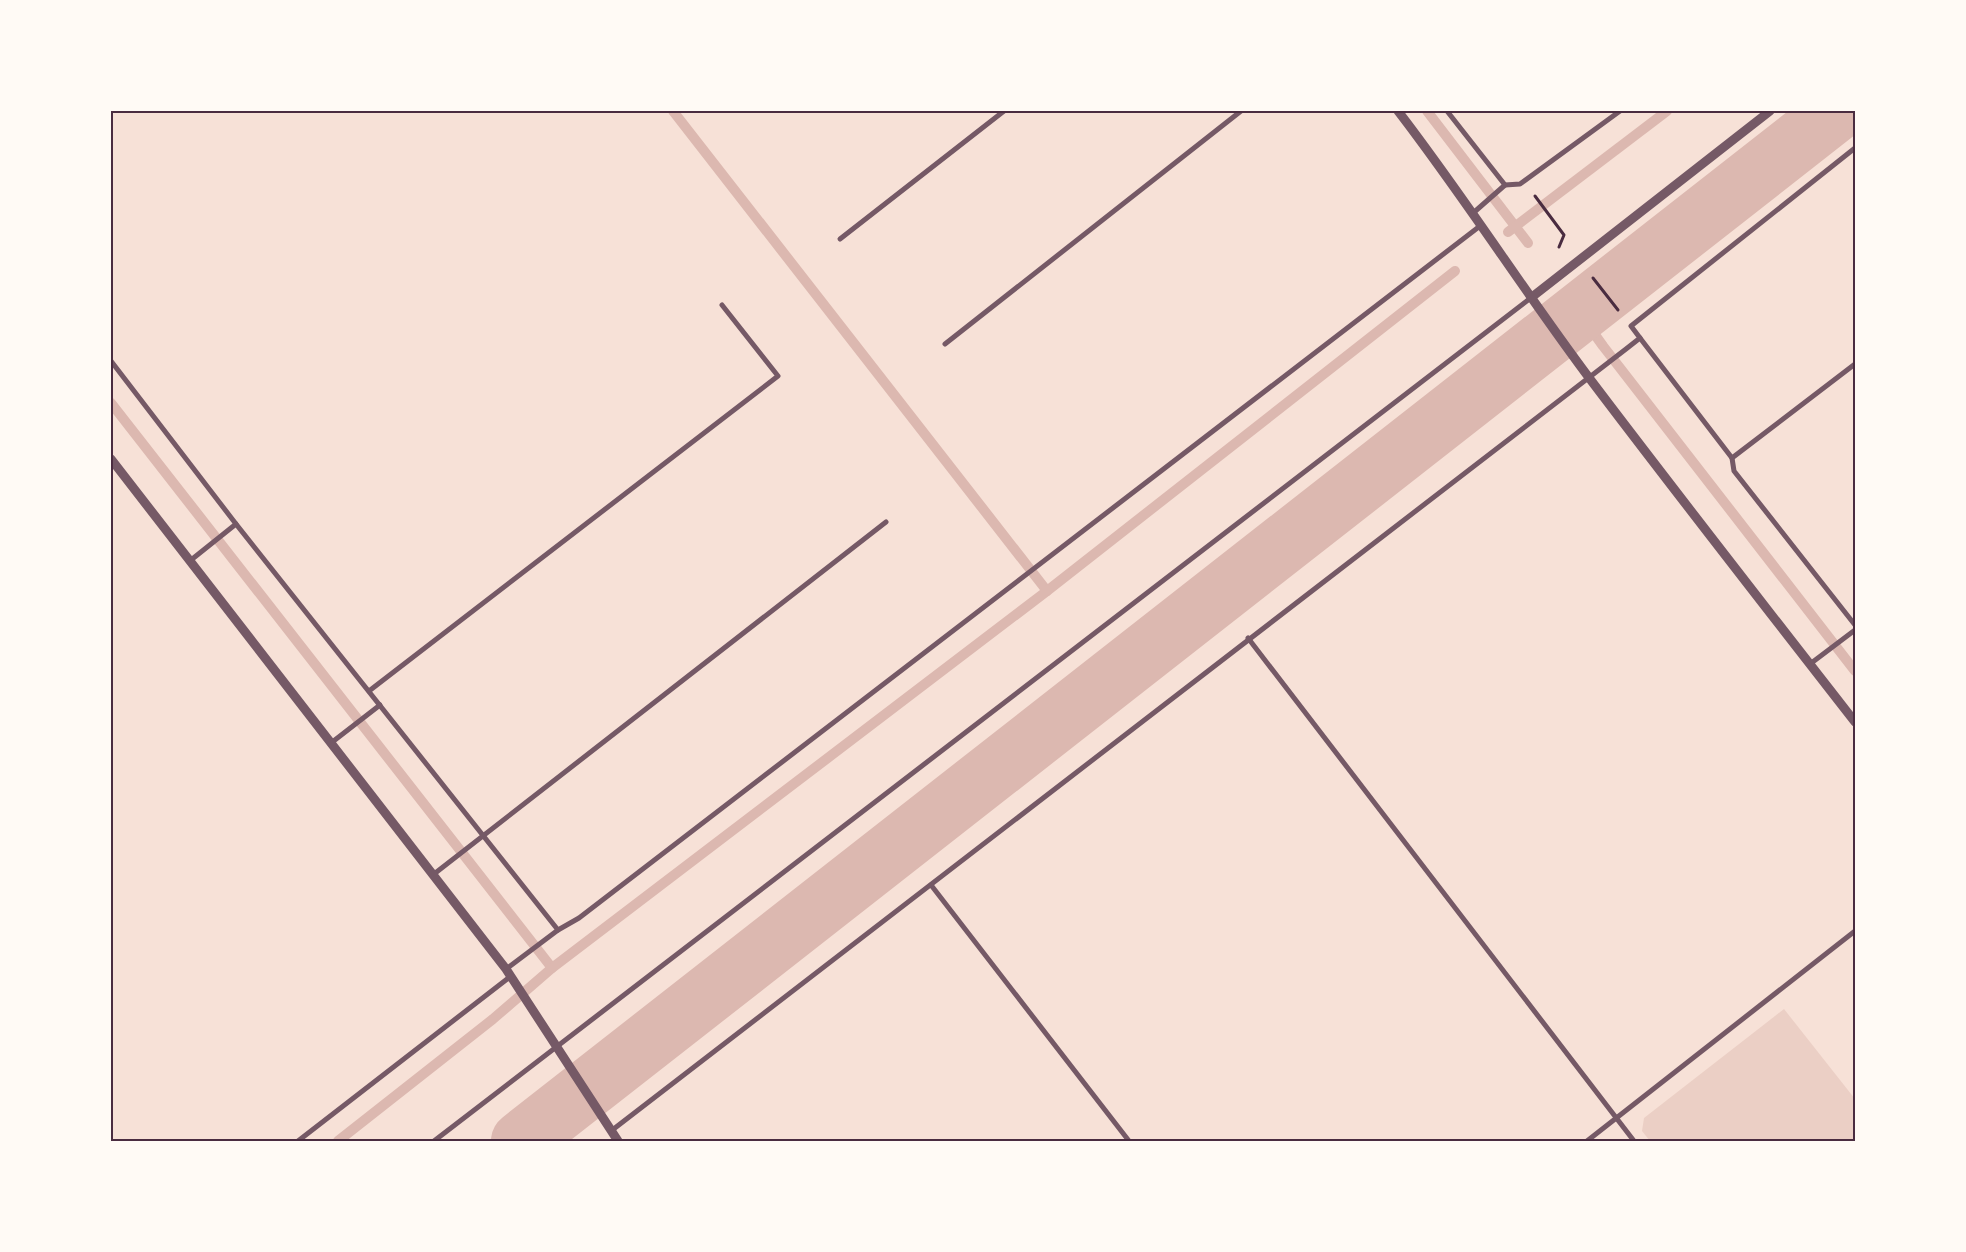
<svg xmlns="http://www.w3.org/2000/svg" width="1966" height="1252" font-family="'Titillium Web',sans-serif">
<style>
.green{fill:#ebcfc5}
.water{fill:#dcb8b0}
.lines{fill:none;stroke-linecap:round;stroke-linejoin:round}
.stream{stroke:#dcb8b0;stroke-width:10}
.river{stroke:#dcb8b0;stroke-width:60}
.path{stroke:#4a2c40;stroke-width:3}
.minor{stroke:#755966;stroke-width:5}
.tertiary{stroke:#755966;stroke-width:9}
.neatline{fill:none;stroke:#4a2c40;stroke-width:2}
</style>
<rect width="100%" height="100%" fill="#f7e1d7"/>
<polygon class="green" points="1784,1009 1855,1099 1855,1141 1650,1141 1642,1131 1644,1118"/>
<polygon class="water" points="527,1112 563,1118 572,1139 570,1141 490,1141"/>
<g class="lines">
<g class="stream">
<polyline points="673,111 1047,591"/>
<polyline points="1427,111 1528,243"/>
<polyline points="1508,232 1667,111"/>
<polyline points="1570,300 1603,346 1855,671"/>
<polyline points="111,403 552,968"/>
<polyline points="338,1141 493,1019 552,968 1047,591 1455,271"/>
</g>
<polyline class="river" points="521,1141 1837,111"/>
<g class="path">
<polyline points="1535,196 1564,235 1559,247"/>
<polyline points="1593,278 1618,310"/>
</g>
<g class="minor">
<polyline points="1447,111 1505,185 1520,184 1620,111"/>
<polyline points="1472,214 1505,185"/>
<polyline points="840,239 1004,111"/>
<polyline points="1640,338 1732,458 1734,471 1855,625"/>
<polyline points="945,344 1241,111"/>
<polyline points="111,361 236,524 558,930"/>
<polyline points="1732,458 1855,364"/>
<polyline points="191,560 236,524"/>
<polyline points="1248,638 1634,1141"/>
<polyline points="1810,664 1855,630"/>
<polyline points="369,691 778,376 722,305"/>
<polyline points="331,743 380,705"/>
<polyline points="434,874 886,522"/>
<polyline points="931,885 1129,1141"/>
<polyline points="506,969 558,930 579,918 1480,226"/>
<polyline points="611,1131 1626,349 1640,338 1631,326 1855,148"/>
<polyline points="298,1141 511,976"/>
<polyline points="434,1141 1532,297"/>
<polyline points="1587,1141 1855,931"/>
</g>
<g class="tertiary">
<path d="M1398,111c67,87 126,180 192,268 87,115 176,229 265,343"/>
<polyline points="1532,297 1770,111"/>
<polyline points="111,459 506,969 618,1141"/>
</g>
</g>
<rect width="1966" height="1252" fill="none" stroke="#fffaf5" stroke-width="225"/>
<rect x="112" y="112" width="1742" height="1028" class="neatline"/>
</svg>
